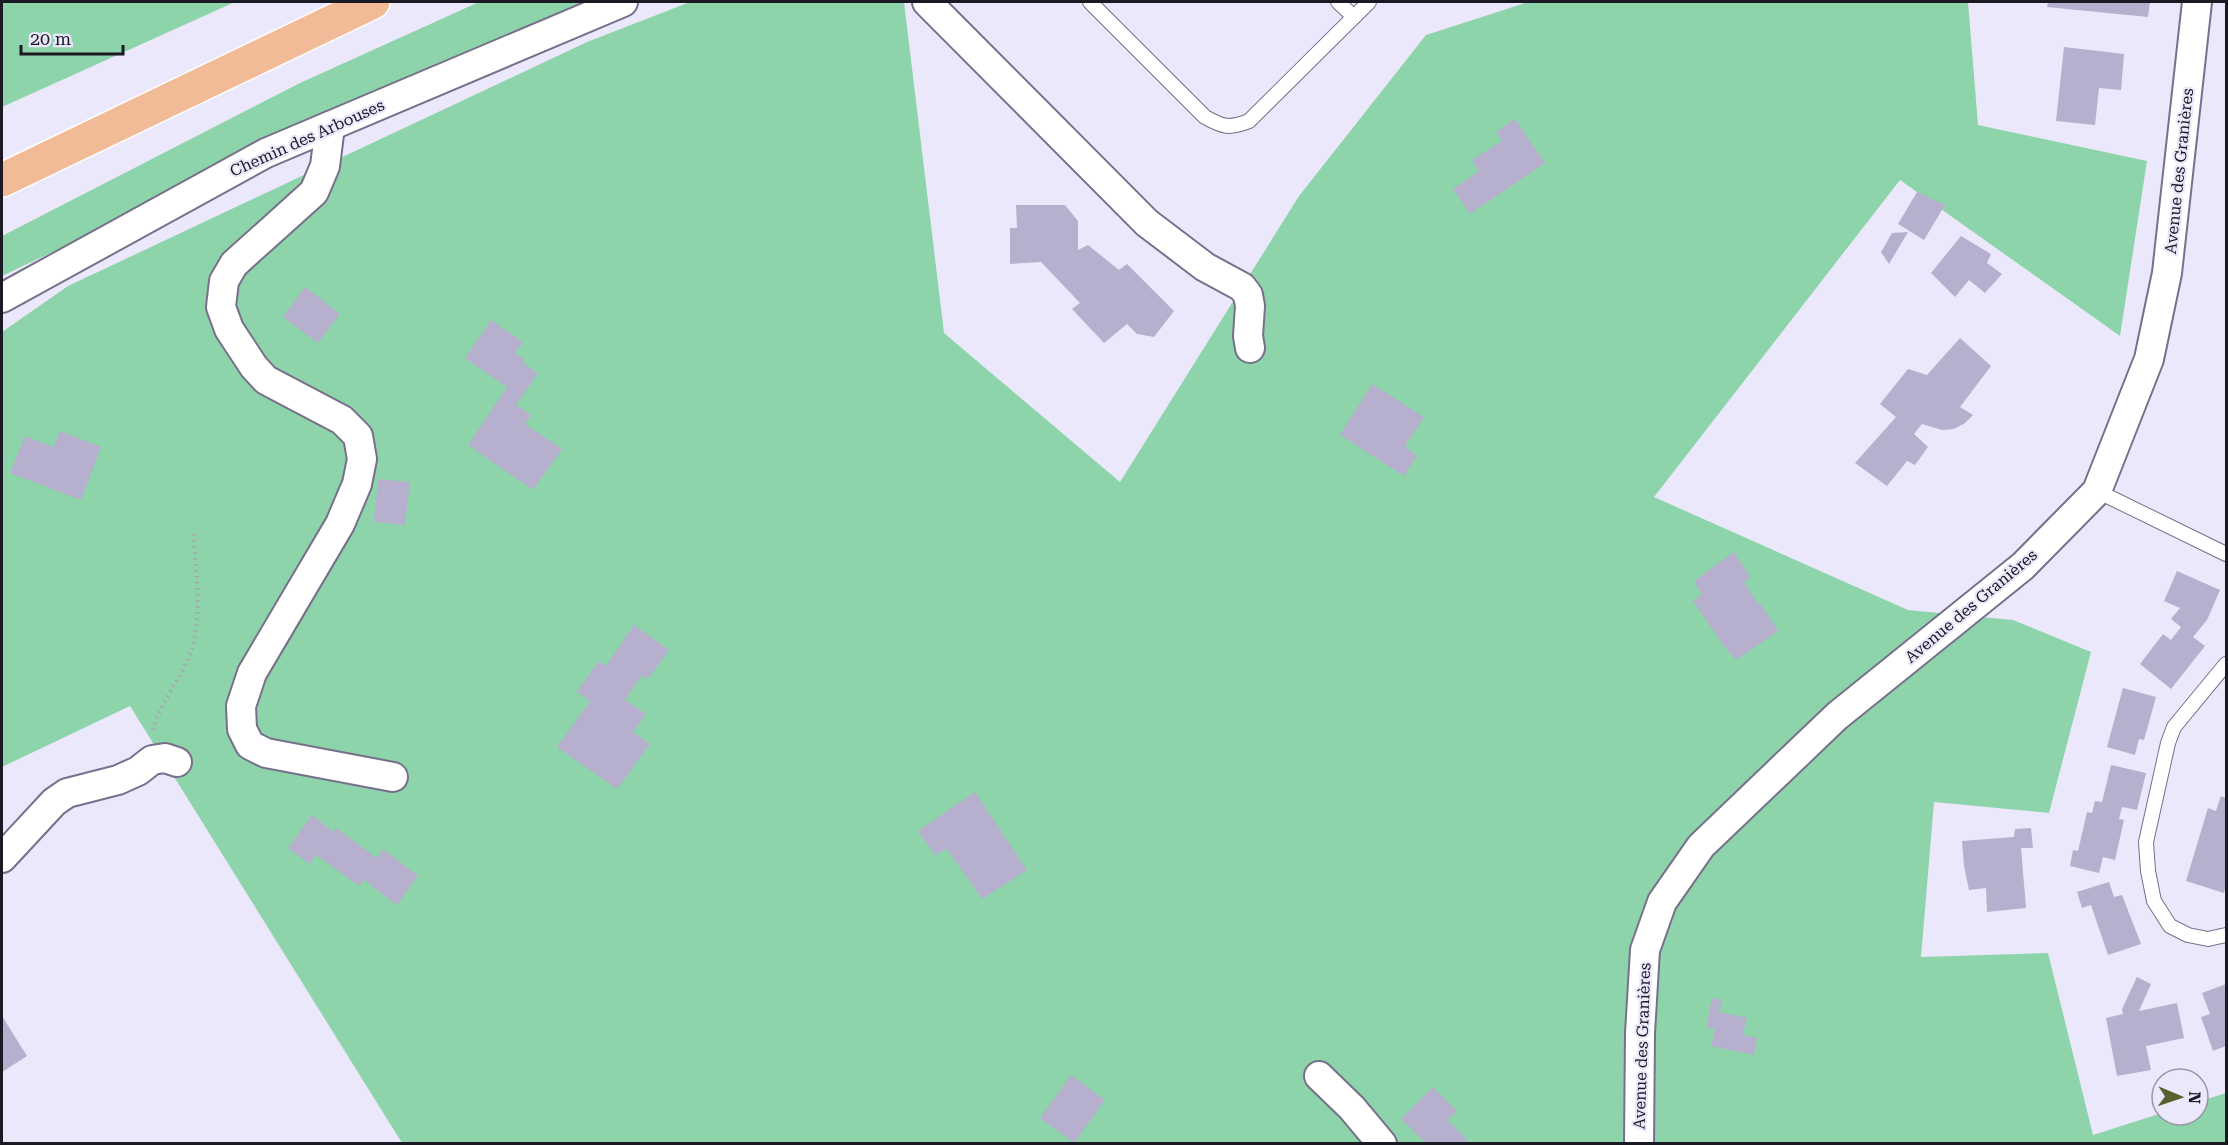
<svg xmlns="http://www.w3.org/2000/svg" width="2228" height="1145" font-family="'Roboto Serif',serif">
<style>
.green{fill:#8ed4aa}
.building{fill:#b6afcd}
.lines{fill:none;stroke-linecap:round;stroke-linejoin:round}
.service-casing{stroke:#76708c;stroke-width:16}
.minor-casing{stroke:#76708c;stroke-width:32}
.primary-casing{stroke:#fff;stroke-width:36}
.path{stroke:#a6a3b4;stroke-width:4;stroke-dasharray:1.5 4.5;stroke-linecap:butt}
.service{stroke:#fff;stroke-width:14}
.minor{stroke:#fff;stroke-width:28}
.primary{stroke:#f1bb97;stroke-width:33}
.labels{text-anchor:middle;dominant-baseline:central;stroke-width:4.5;stroke-linejoin:round;paint-order:stroke}
.street-label{font-size:16px;fill:#1b1924;stroke:#ece8fc}
</style>
<rect width="100%" height="100%" fill="#ece8fc"/>
<g class="green">
<polygon points="2,2 235,2 2,107"/>
<polygon points="479,2 596,2 324,123 2,276 2,236 300,83"/>
<polygon points="690,2 904,2 944,333 1120,482 1299,196 1426,35 1528,2 1968,2 1978,125 2147,161 2120,336 1900,180 1654,497 1908,610 2013,620 2091,652 2049,813 1934,802 1921,957 2048,953 2093,1135 2162,1113 2162,1115 2198,1115 2198,1102 2226,1093 2226,1143 402,1143 130,706 2,767 2,332 68,286 587,42"/>
</g>
<g class="building">
<polygon points="2048,2 2150,2 2148,17 2047,7"/>
<polygon points="2064,47 2124,54 2121,90 2099,88 2095,125 2056,121"/>
<polygon points="1515,119 1545,163 1470,214 1453,189 1479,171 1472,160 1502,141 1496,132"/>
<polygon points="1917,192 1945,205 1924,240 1898,224"/>
<polygon points="1016,205 1065,205 1078,221 1078,250 1088,245 1119,270 1127,264 1174,311 1154,337 1137,334 1127,324 1104,343 1072,309 1080,303 1041,262 1010,264 1010,228 1017,228"/>
<polygon points="1908,232 1889,264 1881,252 1892,233"/>
<polygon points="1961,236 1991,254 1987,263 2002,274 1985,293 1969,280 1955,297 1931,273"/>
<polygon points="305,287 340,314 318,343 283,317"/>
<polygon points="491,320 523,342 515,353 525,360 523,363 538,373 516,405 531,415 525,424 562,449 533,490 468,445 507,387 465,358"/>
<polygon points="1960,338 1991,366 1960,407 1973,415 1965,423 1954,429 1942,430 1922,424 1914,434 1928,447 1915,465 1907,461 1887,486 1855,463 1896,417 1880,404 1908,369 1927,375"/>
<polygon points="1372,384 1424,417 1405,446 1417,456 1404,476 1340,435"/>
<polygon points="60,431 101,447 81,500 10,473 25,436 53,447"/>
<polygon points="378,479 410,482 405,525 374,522"/>
<polygon points="1734,552 1750,577 1744,582 1758,604 1760,603 1778,631 1736,660 1724,646 1693,601 1702,594 1694,581"/>
<polygon points="2177,571 2220,590 2207,620 2193,637 2205,646 2171,689 2140,664 2163,634 2171,640 2181,627 2171,619 2180,608 2164,601"/>
<polygon points="634,625 669,650 648,679 642,675 625,700 646,714 633,732 650,744 617,789 557,747 590,701 577,692 599,661 606,666"/>
<polygon points="2123,688 2156,697 2144,740 2139,739 2135,755 2107,747"/>
<polygon points="2111,765 2146,773 2137,810 2122,807 2119,819 2124,820 2115,860 2103,857 2099,873 2070,866 2073,850 2078,851 2087,812 2092,813 2095,801 2102,802"/>
<polygon points="975,792 1027,870 982,899 947,849 935,855 918,831"/>
<polygon points="2221,796 2226,798 2226,884 2224,893 2186,881 2208,808 2216,811"/>
<polygon points="312,815 333,832 336,828 377,858 383,849 418,876 397,905 364,880 359,886 316,855 310,864 288,848"/>
<polygon points="2031,828 2033,848 2021,848 2026,908 1987,912 1986,888 1969,890 1964,866 1962,841 2014,837 2015,829"/>
<polygon points="2109,882 2114,897 2122,895 2141,944 2108,955 2091,905 2082,908 2077,892"/>
<polygon points="2137,977 2151,984 2139,1011 2177,1003 2184,1038 2146,1046 2151,1070 2117,1076 2106,1018 2123,1014 2122,1009"/>
<polygon points="2226,984 2226,1046 2213,1051 2201,1017 2210,1014 2202,993"/>
<polygon points="1712,998 1722,1000 1719,1012 1747,1018 1743,1035 1757,1038 1754,1055 1711,1046 1715,1029 1706,1027"/>
<polygon points="2,1016 27,1056 2,1072"/>
<polygon points="1071,1075 1105,1100 1074,1143 1040,1118"/>
<polygon points="1433,1087 1457,1111 1447,1120 1468,1140 1464,1143 1426,1143 1401,1119"/>
</g>
<g class="lines">
<defs>
<g id="service">
<path d="M1090,2l115,115c18,10 24,12 44,4l120,-119"/>
<polyline points="1338,2 1354,17"/>
<polyline points="2097,491 2226,554"/>
<polyline points="2226,664 2174,727 2168,743 2146,842 2148,871 2154,901 2170,926 2188,935 2208,939 2226,935"/>
</g>
<g id="minor">
<polyline points="927,2 1147,223 1205,267 1242,287 1248,295 1250,306 1248,336 1250,348"/>
<polyline points="330,126 325,166 314,192 234,264 224,281 221,307 229,329 254,367 266,380 342,420 358,436 362,459 357,484 340,524 252,673 241,706 242,729 250,745 266,753 393,777"/>
<polyline points="2,298 266,153 623,2"/>
<polyline points="2,858 54,802 67,793 118,780 138,771 152,760 165,758 177,762"/>
<polyline points="1319,1076 1352,1108 1382,1144"/>
<polyline points="1639,1144 1640,1033 1645,950 1662,902 1701,846 1837,716 2023,566 2097,491 2149,359 2167,273 2197,2"/>
</g>
<polyline id="primary" points="2,180 373,2"/>
</defs>
<use href="#service" class="service-casing"/>
<use href="#minor" class="minor-casing"/>
<use href="#primary" class="primary-casing"/>
<path class="path" d="M153,730c7,-28 27,-50 37,-76 13,-32 6,-86 3,-121"/>
<use href="#service" class="service"/>
<use href="#minor" class="minor"/>
<use href="#primary" class="primary"/>
</g>
<g class="labels">
<g class="street-label">
<text transform="translate(307 138) rotate(-24)">Chemin des Arbouses</text>
<text transform="translate(2179 171) rotate(-84)">Avenue des Granières</text>
<text transform="translate(1971 606) rotate(-40)">Avenue des Granières</text>
<text transform="translate(1642 1046) rotate(-88)">Avenue des Granières</text>
</g>
</g>
<rect width="2228" height="1145" fill="none" stroke="#1b1924" stroke-width="6"/>
<g transform="translate(2180 1097) rotate(92)"><circle r="28" fill="#ece8fc" stroke="#9895a6" stroke-width="1.5"/>
<path d="M0-4.5L10 22L0 15L-10 22Z" fill="#595f2d"/>
<text y="-9" font-size="16" font-weight="bold" text-anchor="middle" fill="#1b1924">N</text>
</g>
<path d="M21 45v9h102v-9" fill="none" stroke="#1b1924" stroke-width="3"/>
<text x="30" y="45" font-size="18" fill="#1b1924" stroke="#ece8fc" stroke-width="4.5" paint-order="stroke">20 m</text>
</svg>
